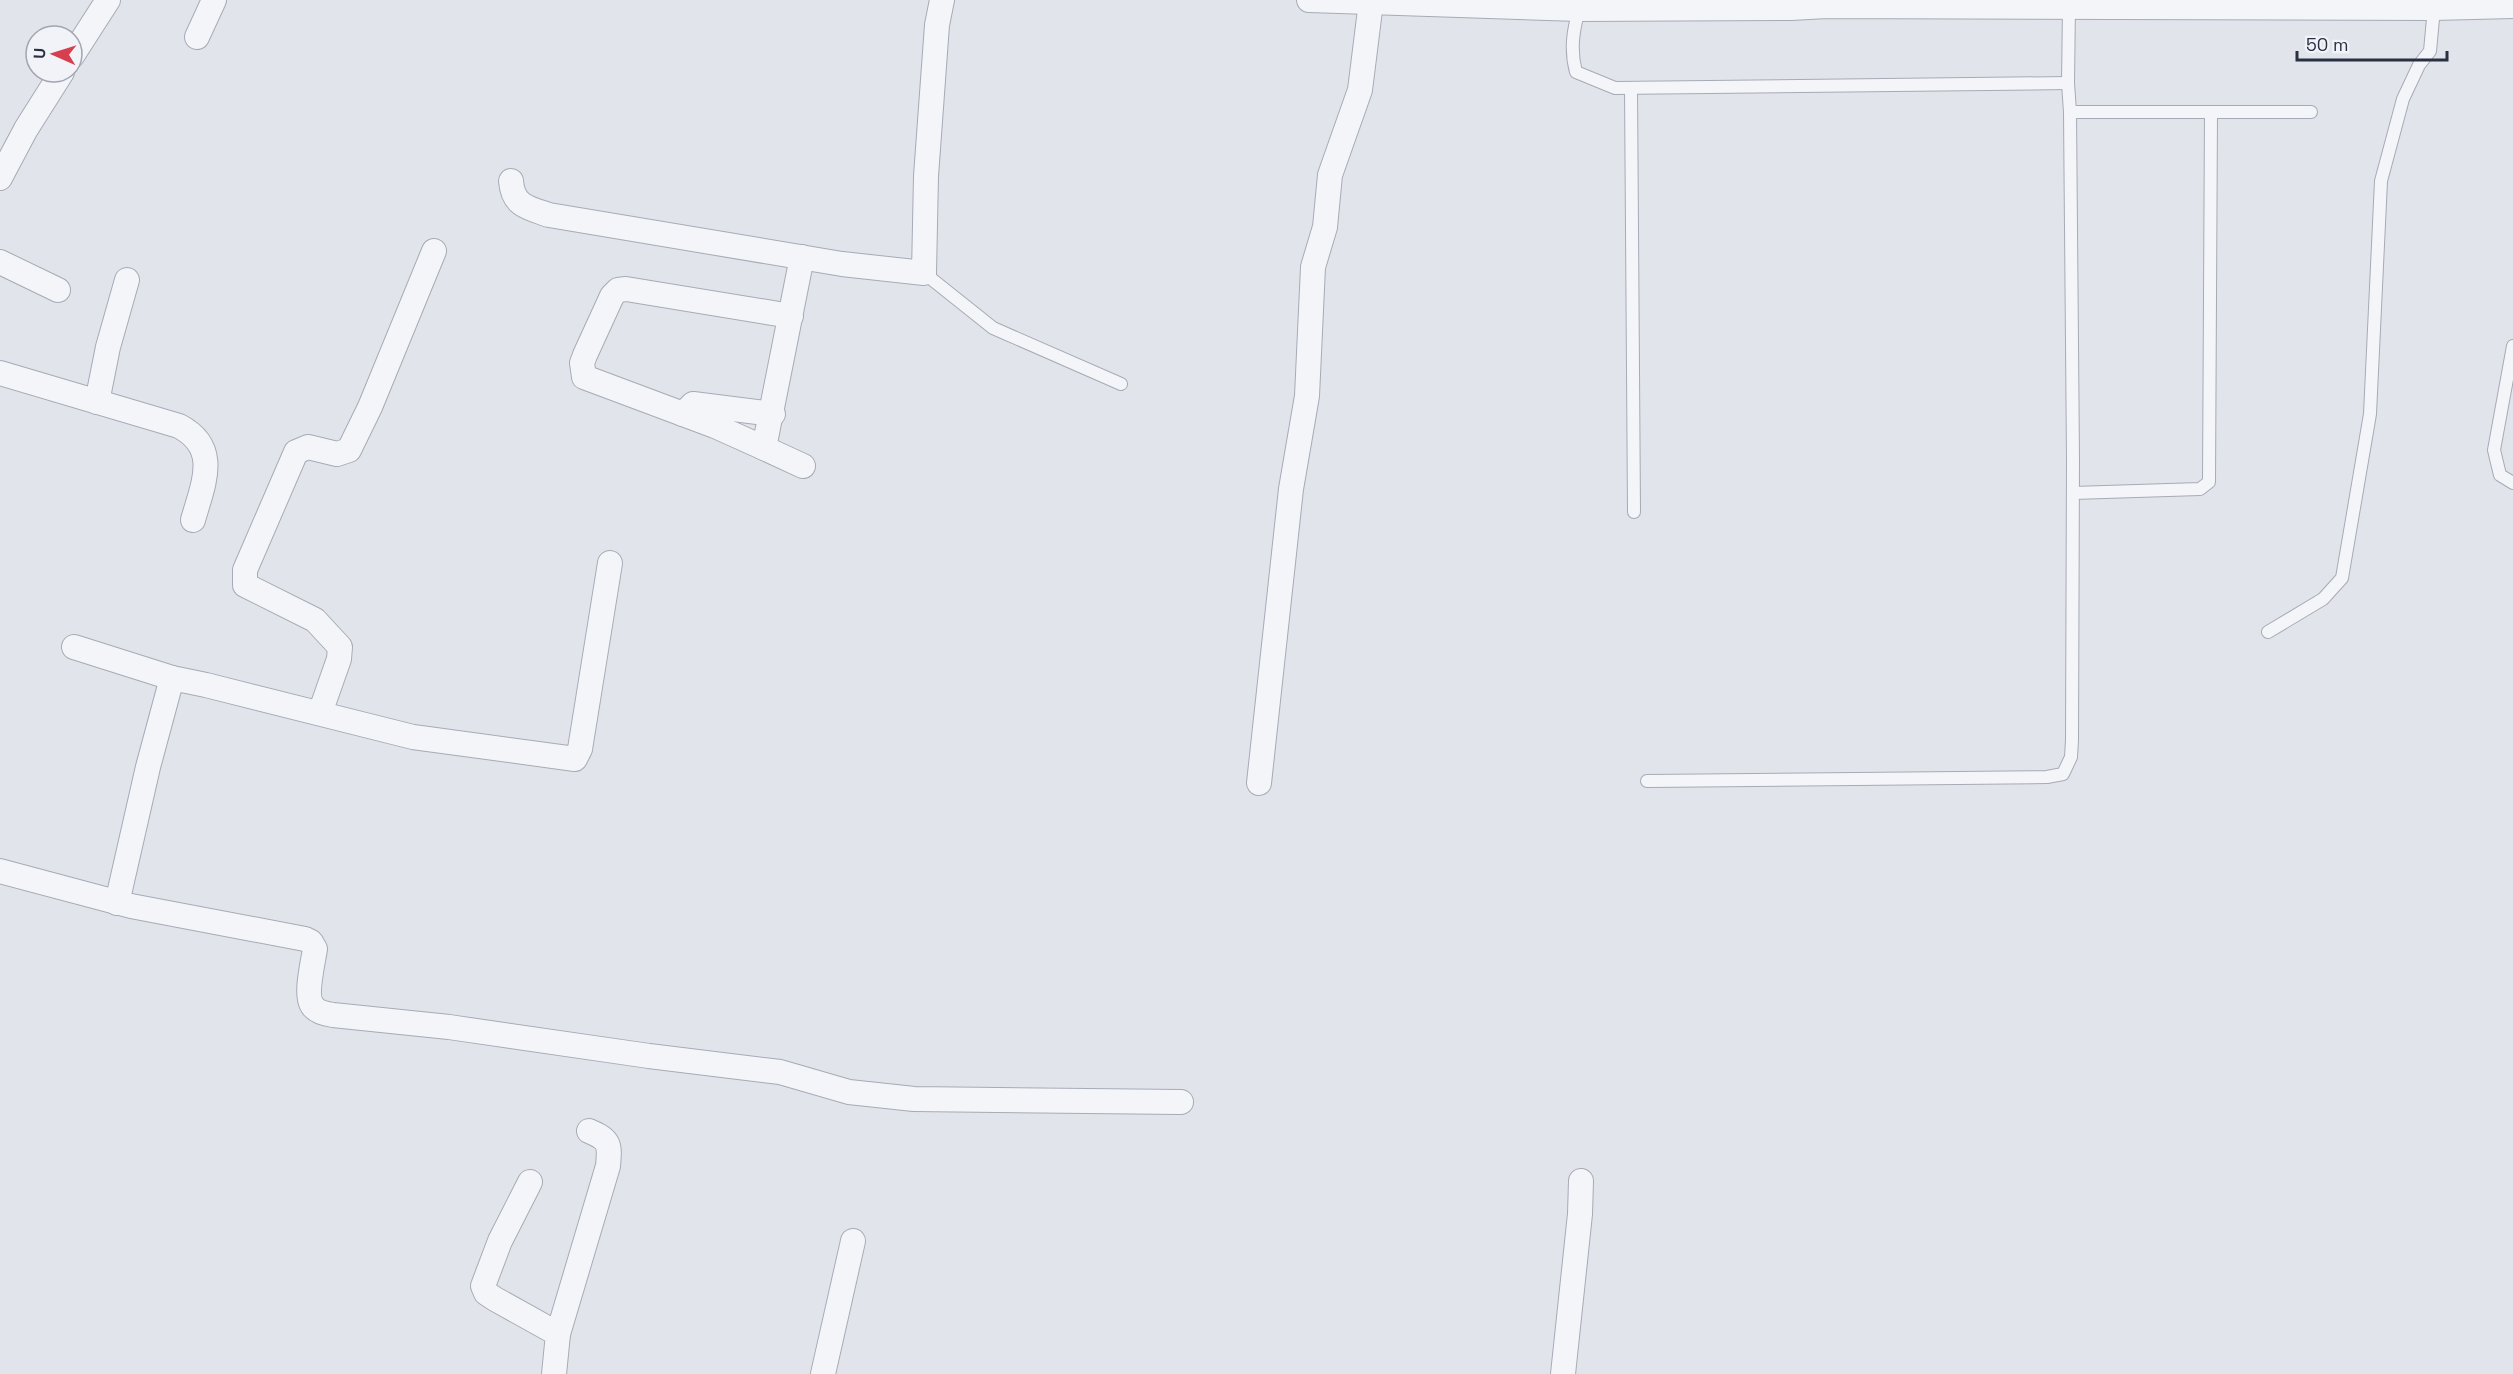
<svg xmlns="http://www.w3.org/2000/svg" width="2513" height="1374" font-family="'Space Grotesk',sans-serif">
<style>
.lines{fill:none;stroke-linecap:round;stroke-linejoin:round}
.service-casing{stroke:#a6abb5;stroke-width:14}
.minor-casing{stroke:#a6abb5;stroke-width:26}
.service{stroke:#f4f5f8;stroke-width:12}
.minor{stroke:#f4f5f8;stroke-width:24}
</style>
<rect width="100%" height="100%" fill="#e1e4eb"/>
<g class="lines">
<defs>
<g id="service">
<path d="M1579,9c-6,22 -9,41 -3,63l39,16 453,-5"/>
<polyline points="1631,88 1634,512"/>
<polyline points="2070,112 2311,112"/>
<polyline points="924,273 993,328 1121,384"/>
<polyline points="2513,346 2494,450 2500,475 2513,483"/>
<polyline points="2073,493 2200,489 2209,482 2211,112"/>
<polyline points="2268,632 2323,599 2342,578 2370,414 2381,181 2403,99 2419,65 2430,51 2434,8"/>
<polyline points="1647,781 2047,777 2063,774 2071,757 2072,740 2073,459 2070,112 2068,83 2069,6"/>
</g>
<g id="minor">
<polyline points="1309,0 1579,9 1791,8 1827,6 2434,8 2513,6"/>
<polyline points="197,37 214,0"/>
<polyline points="72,56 108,0"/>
<polyline points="0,178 26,129 62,72"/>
<path d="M511,181c2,25 17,27 38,34l293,49 82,9 2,-97 11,-151 5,-25"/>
<polyline points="0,262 58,290"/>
<polyline points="791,316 626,289 618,290 612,296 585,355 582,363 584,377 715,426 764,448 802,257"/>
<path d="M0,373l179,53c42,22 24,58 14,94"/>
<polyline points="97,402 108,347 127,280"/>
<polyline points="683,414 693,404 773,414"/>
<polyline points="764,448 803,466"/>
<polyline points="74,647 172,678"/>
<polyline points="320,713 339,659 340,647 315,620 245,585 245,570 296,452 308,447 337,454 349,450 370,407 434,251"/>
<polyline points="1259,783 1291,489 1307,396 1313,267 1325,227 1330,175 1360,90 1371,2"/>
<path d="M0,871l131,35 174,33 6,3 4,7c-2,13 -10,46 -3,56 4,7 14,9 21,10l116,12 200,29 131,16 69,20 65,7 267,3"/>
<polyline points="117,903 148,767 172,678 206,685 413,737 575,759 580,749 610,563"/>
<polyline points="530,1182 500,1241 483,1286 486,1293 495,1299 558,1334 554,1374"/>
<path d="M558,1334l50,-168c2,-22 2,-26 -19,-35"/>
<polyline points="823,1374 853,1241"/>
<polyline points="1563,1374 1580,1214 1581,1181"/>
</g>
</defs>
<use href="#service" class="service-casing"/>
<use href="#minor" class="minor-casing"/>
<use href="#service" class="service"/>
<use href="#minor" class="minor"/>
</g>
<g transform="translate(54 54) rotate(273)"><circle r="28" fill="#f1f3f8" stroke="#a1a5b0" stroke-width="1.5"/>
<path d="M0-4.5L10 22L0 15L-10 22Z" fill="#d6404e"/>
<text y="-9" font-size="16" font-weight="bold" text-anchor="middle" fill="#283143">U</text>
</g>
<path d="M2297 51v9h150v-9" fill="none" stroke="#283143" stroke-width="3"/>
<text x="2306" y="51" font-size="18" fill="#283143" stroke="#f1f3f8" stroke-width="4.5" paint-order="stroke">50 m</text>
</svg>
